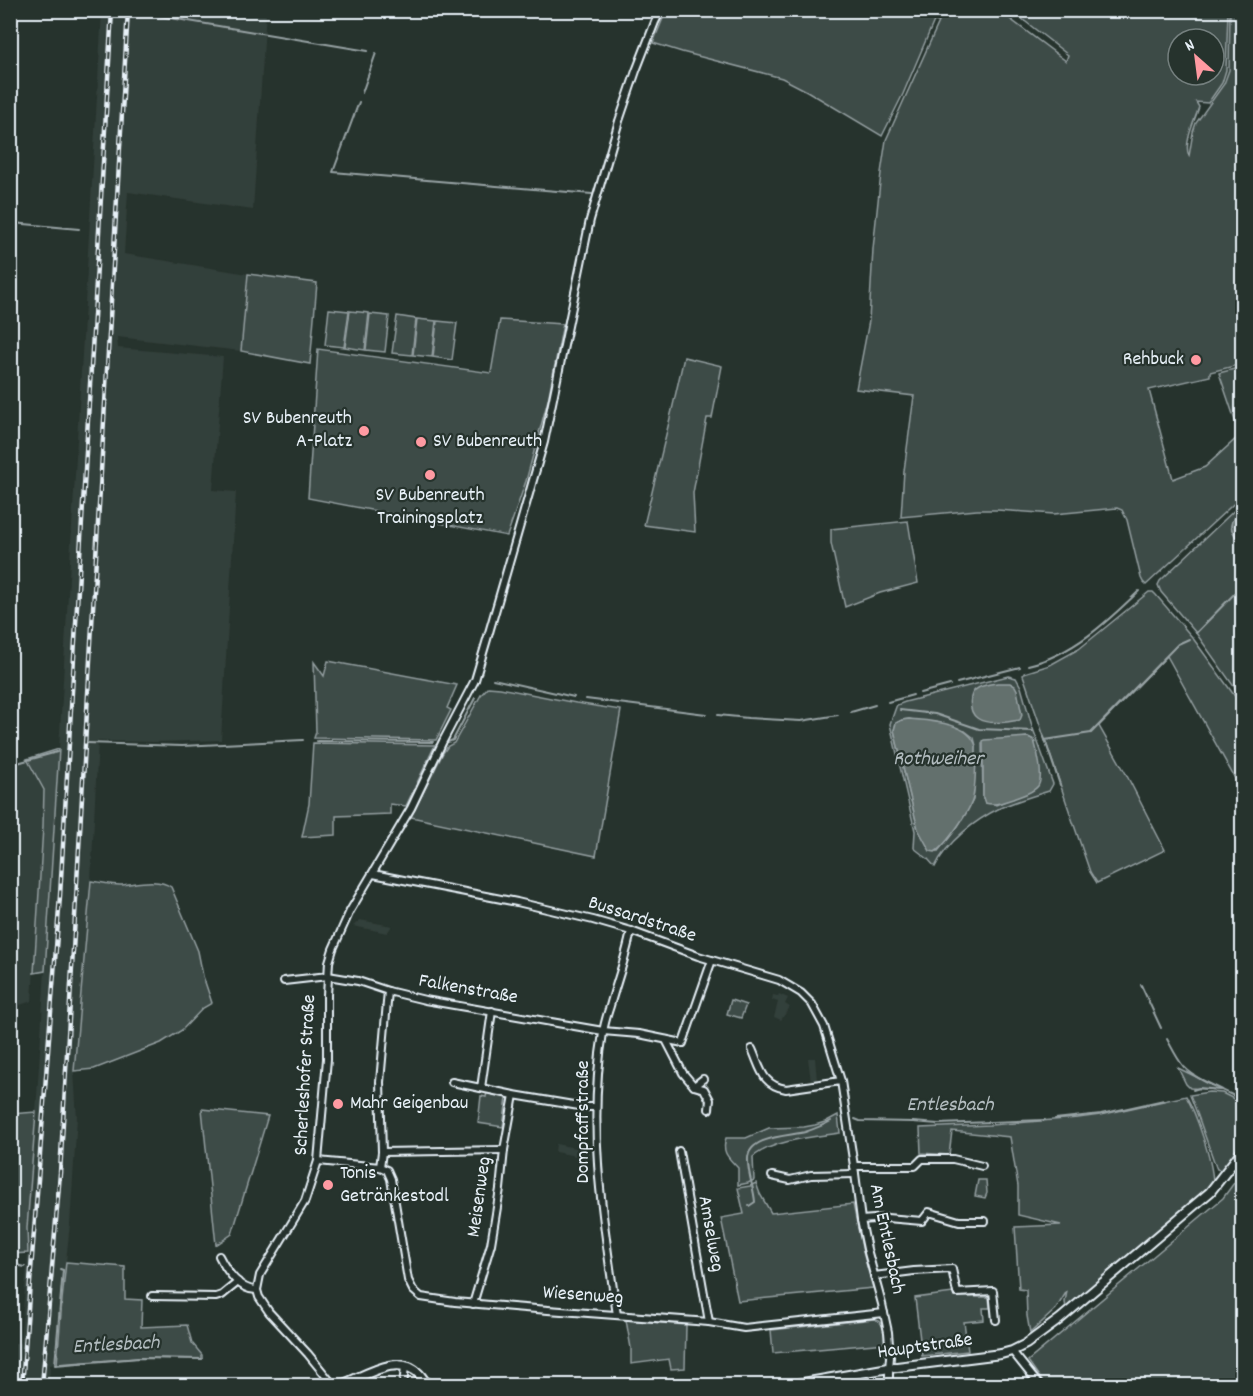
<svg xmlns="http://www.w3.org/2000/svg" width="1253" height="1396" font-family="Dekko,sans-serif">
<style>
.built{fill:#333f3a}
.green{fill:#3e4b47;stroke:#939ea0;stroke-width:1.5;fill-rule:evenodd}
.water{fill:#636f6d;stroke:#98a3a5;stroke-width:1.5}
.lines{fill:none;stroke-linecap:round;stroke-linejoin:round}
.stream{stroke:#98a3a5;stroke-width:2}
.minor-casing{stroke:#e8f1f8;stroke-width:10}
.tertiary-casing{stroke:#e8f1f8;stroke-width:12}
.minor{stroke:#26332d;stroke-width:6}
.tertiary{stroke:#26332d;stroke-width:8}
.rail-casing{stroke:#e8f1f8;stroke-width:4.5}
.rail{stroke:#26332d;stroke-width:2;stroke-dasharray:7;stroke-linecap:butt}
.poi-dot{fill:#ff9aa2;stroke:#26332d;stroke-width:2}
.labels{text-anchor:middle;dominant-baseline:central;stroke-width:4.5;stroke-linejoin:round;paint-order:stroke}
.poi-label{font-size:20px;fill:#e8f1f8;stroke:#26332d;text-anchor:start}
.street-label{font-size:20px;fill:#e8f1f8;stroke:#26332d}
.water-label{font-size:21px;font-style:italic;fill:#b3bdc0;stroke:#26332d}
</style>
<rect width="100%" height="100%" fill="#26332d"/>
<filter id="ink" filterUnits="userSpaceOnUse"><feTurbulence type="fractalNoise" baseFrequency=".0167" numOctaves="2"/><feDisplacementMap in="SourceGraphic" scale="12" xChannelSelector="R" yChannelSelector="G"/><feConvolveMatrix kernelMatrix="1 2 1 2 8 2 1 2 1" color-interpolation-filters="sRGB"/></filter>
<g filter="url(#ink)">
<g class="built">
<polygon points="102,11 266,11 253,210 128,192 124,254 248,274 241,351 117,337 118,348 223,357 213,490 236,492 221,740 157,742 98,741 91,881 74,1071 77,1118 70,1224 62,1300 57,1364 50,1365 49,1385 11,1386 11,1343 20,1343 28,1253 27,1228 36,1112 59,749"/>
<polygon points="27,759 44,790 43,827 32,1001 11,1008 11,766"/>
<polygon points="360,920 392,926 387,933 353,926"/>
<polygon points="779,994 788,998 785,1004 790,1007 781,1020 774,1017 778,1002 772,1000 773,995 778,996"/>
<polygon points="808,1058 815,1058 817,1080 811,1082"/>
<polygon points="556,1144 590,1151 591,1159 555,1152"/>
</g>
<g class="green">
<path d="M998,10l68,51 2,-6 -51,-40 1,-4h210l-2,59 -4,13 -14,20 -12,-1 3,5c-4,13 -16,37 -10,49l4,-24 3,-9 28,-39 5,-14 1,-59h12v353l-32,8v4l-61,14 24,89 32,-12 35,-32 -21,-62 23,-6v129l-96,89 -3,-3 -2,-4 -14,-58 -5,-10 -5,-2 -63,6 -57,-4h-20l-76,7 3,-46 10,-75 -58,-7 13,-68 4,-72 8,-76 5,-33 53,-118 -5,-1 -31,73 -21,42 -75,-45 -25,-13 -100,-26 -29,-9 13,-32zM1178,39h36v36h-36z"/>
<polygon points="455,11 502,11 525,18 524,18"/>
<polygon points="248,274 317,283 310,364 241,351"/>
<polygon points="329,309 349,311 344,347 325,345"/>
<polygon points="350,311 369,313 365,350 345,347"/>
<polygon points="370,314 389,316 385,352 366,350"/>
<polygon points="397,316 416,319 412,355 392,353"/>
<polygon points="417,319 436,321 432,357 413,355"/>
<polygon points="500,320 563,324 548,400 526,481 507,536 308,498 318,349 491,373"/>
<polygon points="437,321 457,323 452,360 433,357"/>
<polygon points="684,357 722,366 712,418 707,418 693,493 695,532 644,525 672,410"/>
<path d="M1242,503v6c-16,14 -13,20 0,35v154l-46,-65 -35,-41 -3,-7 2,-4z"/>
<polygon points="908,521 918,583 880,593 845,607 831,543 831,529"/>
<polygon points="1149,592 1153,592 1156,595 1192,637 1242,706 1242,791 1167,656 1099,726 1125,772 1165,850 1097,883 1090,872 1023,675 1024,673 1050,665 1079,649"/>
<polygon points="328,661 457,685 447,708 451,710 436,740 314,738 316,732 314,662 324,676"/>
<path d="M1008,676l8,2 5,9 11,39 21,58 -4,7c-16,5 -33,10 -49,17 -25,12 -53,34 -65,59l-7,-8 -14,-11 1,-17 -25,-107 6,-17 1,-2 8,-3zM909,719l56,12 9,7 2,8 -3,54 -15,26 -20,25 -20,-22 -24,-99 2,-7 6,-3zM1028,737l6,3 5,27 -6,23 -37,15 -13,-7 -1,-55z"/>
<polygon points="488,687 500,688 576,703 621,710 596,856 411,817 443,753 448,746 454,743 481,695"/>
<polygon points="313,743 435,745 406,806 390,804 390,814 336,816 336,835 302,837 309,804"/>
<polygon points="59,749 45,971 34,973 43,827 44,790 27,759"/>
<path d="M91,881c9,1 20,4 29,4 14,-1 38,-8 51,2l27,64 5,25 9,27 -9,5 -21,22 -21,13 -67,26 -20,2z"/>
<polygon points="731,1000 746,1005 741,1018 727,1014"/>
<polygon points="1178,1068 1223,1090 1190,1088 1186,1084"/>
<polygon points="487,1092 507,1098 503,1127 478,1123 481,1096 486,1097"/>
<polygon points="1209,1092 1222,1093 1242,1103 1242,1139 1226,1165 1221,1170 1217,1169 1216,1167 1198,1116 1190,1095"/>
<path d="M1186,1096c11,19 26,64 27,86l-21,20 -126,106 -1,-6 2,-11 -11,18 -26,24 -3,-17 -1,-26 -7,-1 -4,-62 46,-2 -43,-10v-29l-8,-49 -58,-6 -3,24 -28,-2 -1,-25 70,-3 88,-7 22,-3z"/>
<polygon points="202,1109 268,1116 232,1234 216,1245"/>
<polygon points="36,1112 27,1228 28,1253 11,1254 11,1114"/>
<path d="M838,1115l2,18c-26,4 -67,7 -87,24l1,23 -6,3 -10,2v-17c-9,-10 -17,-15 -12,-30h20l23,-10 35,-1 11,-2 10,-3z"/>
<polygon points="1242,1172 1242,1385 1045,1385 1028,1361 1223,1198"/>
<polygon points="978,1180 986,1180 987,1193 985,1198 975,1196"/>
<polygon points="756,1183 760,1194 771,1213 853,1204 863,1252 873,1288 738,1301 721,1218 744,1214 738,1188 750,1186"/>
<polygon points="66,1262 125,1267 125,1299 142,1300 141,1327 187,1325 192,1343 202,1355 202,1359 139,1358 57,1364 62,1300"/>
<polygon points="953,1293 956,1297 989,1297 990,1308 983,1308 984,1320 964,1322 968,1351 922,1356 915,1298"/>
<path d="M874,1319c11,3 10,14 12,24l-113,10 -2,-23z"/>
<polygon points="626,1320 686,1325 685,1368 671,1369 669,1359 631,1364 631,1348"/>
</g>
<g class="water">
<path d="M1242,509v35c-13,-15 -16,-21 0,-35z"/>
<path d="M997,683h13l5,3 2,4 5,25 -2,5c-11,2 -34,5 -43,-2 -9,-7 -9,-25 1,-30 5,-3 13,-4 19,-5z"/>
<path d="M909,719c22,2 59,3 67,27 0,17 0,35 -3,52 -3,13 -27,47 -38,54l-5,-1 -12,-22 -24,-99 2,-7 6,-3z"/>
<path d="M1028,737l6,3c3,10 10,37 4,46 -5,7 -18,10 -25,13 -10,3 -17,7 -28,4l-2,-5v-57l1,-1z"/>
</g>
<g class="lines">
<g class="stream">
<polyline points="129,11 368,51"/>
<polyline points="10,73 12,74 13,223 79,229"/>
<polyline points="362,93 376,53"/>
<polyline points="359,102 333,172 592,194"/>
<polyline points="1196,633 1242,586"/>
<path d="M1028,665c44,-10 79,-43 111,-74"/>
<polyline points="493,679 574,697"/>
<polyline points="957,683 1020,667"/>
<polyline points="920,693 950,685"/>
<polyline points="586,699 706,714"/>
<polyline points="888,702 913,695"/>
<polyline points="900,710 935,714 979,729 1033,731"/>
<polyline points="851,712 875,705"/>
<polyline points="718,715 748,718 801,721 838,715"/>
<polyline points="1044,737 1060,785"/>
<polyline points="1045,740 1091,733 1178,644 1189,639"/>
<polyline points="317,741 433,742"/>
<polyline points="448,742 453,740 475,698"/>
<polyline points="87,743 182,746 303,740"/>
<polyline points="10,765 57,752"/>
<polyline points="1141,985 1161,1028"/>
<path d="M1167,1039c5,9 10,20 17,28 15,15 40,23 58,33"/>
<polyline points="1193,1090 1199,1088 1220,1090"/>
<polyline points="855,1119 860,1121 913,1122 938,1124 1045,1120"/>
<polyline points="1055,1119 1101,1114 1164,1100"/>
<path d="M749,1206l6,-4c-1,-14 -7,-27 -7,-41 -2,-25 41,-25 57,-29 9,-3 17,-6 26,-11"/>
<polyline points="10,1260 20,1266 25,1267"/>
<polyline points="60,1269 63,1270 55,1365 139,1358 202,1359"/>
</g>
<defs>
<g id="minor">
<polyline points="373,874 517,902 593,920 631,931 698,956 779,980 801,993 812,1004 824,1026 841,1081 854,1166 861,1220 867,1249 882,1304 888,1332 890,1357 889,1368 889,1386"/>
<polyline points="284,981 328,976 358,981 388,991 425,1000 603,1031 639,1034 683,1043 712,960"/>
<polyline points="666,1040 683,1073 694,1086 704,1089 710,1100 709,1109"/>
<path d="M752,1049c9,20 10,36 34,40l55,-8"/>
<polyline points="452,1082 514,1095 585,1107 596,1107"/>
<polyline points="694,1086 703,1079"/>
<polyline points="481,1088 492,1011"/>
<polyline points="679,1151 709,1322"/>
<polyline points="382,1152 504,1150"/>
<polyline points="318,1161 380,1167 387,1170 391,1179 408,1280 413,1290 421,1297 455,1302 548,1310 709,1322 744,1328 884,1313"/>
<polyline points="854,1166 915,1166 922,1159 953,1159 982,1166"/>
<polyline points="380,1167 382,1152 380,1082 388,991"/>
<polyline points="772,1176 790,1180 811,1175 855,1174"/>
<polyline points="861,1220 887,1218 922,1221 929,1212 959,1221 985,1221"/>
<path d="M219,1256c7,14 21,35 38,34"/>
<polyline points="874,1276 914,1271 952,1269 957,1293 993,1291 996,1320"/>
<polyline points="152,1296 216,1297 222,1295 238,1282"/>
<polyline points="473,1304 491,1244 500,1189 504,1150 514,1095"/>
<path d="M617,1315c-14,-93 -30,-188 -14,-282 1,-9 4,-18 7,-27 7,-25 16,-49 21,-75"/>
<polyline points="1012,1351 1040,1386"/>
<polyline points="334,1386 308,1354 269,1312 259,1297 257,1290 260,1275 305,1201 318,1161 327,1059 327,995 329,962 333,949 350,911 411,808 443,741 475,680 488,636 544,442 590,220 619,121 636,71 655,22 661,10"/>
<polyline points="403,1386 405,1367"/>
</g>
<g id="tertiary">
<path d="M338,1386c23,-7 59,-35 81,-12 3,3 6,8 9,12"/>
<polyline points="786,1386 889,1368 1001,1354 1012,1351 1026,1344 1060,1319 1210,1192 1242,1151"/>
</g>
</defs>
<use href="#minor" class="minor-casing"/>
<use href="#tertiary" class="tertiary-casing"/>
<use href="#minor" class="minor"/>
<use href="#tertiary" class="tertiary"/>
<defs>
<g id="rail">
<polyline points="22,1386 60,896 112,10"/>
<polyline points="42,1386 60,1173 128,10"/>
</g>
</defs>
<use href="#rail" class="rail-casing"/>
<use href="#rail" class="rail"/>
</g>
</g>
<g class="poi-dot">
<circle cx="1196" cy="360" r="6"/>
<circle cx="364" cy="431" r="6"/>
<circle cx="421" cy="442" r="6"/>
<circle cx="430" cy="475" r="6"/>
<circle cx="338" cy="1104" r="6"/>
<circle cx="328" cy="1185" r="6"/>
</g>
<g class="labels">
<g class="poi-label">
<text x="1184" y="360" text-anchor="end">Rehbuck</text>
<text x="352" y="419" text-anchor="end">SV Bubenreuth<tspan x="352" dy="23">A-Platz</tspan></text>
<text x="433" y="442">SV Bubenreuth</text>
<text x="430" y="496" text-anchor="middle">SV Bubenreuth<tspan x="430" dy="23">Trainingsplatz</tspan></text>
<text x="350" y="1104">Mahr Geigenbau</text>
<text x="340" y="1174">Tonis<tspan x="340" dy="23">Getränkestodl</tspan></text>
</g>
<g class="street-label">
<text transform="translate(642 920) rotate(18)">Bussardstraße</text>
<text transform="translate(468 990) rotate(10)">Falkenstraße</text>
<text transform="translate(306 1075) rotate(-87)">Scherleshofer Straße</text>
<text transform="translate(584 1122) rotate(-90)">Dompfaffstraße</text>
<text transform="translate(480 1197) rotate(-82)">Meisenweg</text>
<text transform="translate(710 1234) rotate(80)">Amselweg</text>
<text transform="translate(886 1239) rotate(78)">Am Entlesbach</text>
<text transform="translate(583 1296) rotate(4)">Wiesenweg</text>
<text transform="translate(925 1347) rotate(-8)">Hauptstraße</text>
</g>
<g class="water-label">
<text x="938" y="760">Rothweiher</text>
<text x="950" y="1106">Entlesbach</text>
<text transform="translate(116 1346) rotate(-3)">Entlesbach</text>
</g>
</g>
<rect width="1253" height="1396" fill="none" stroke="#26332d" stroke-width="36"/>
<rect x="18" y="18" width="1217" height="1360" fill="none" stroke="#e8f1f8" stroke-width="2" filter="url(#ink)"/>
<g transform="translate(1196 57) rotate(332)"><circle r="28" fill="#26332d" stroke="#747f7e" stroke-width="1.5"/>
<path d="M0-4.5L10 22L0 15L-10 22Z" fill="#ff9aa2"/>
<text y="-9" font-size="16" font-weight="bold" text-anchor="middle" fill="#e8f1f8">N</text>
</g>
</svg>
